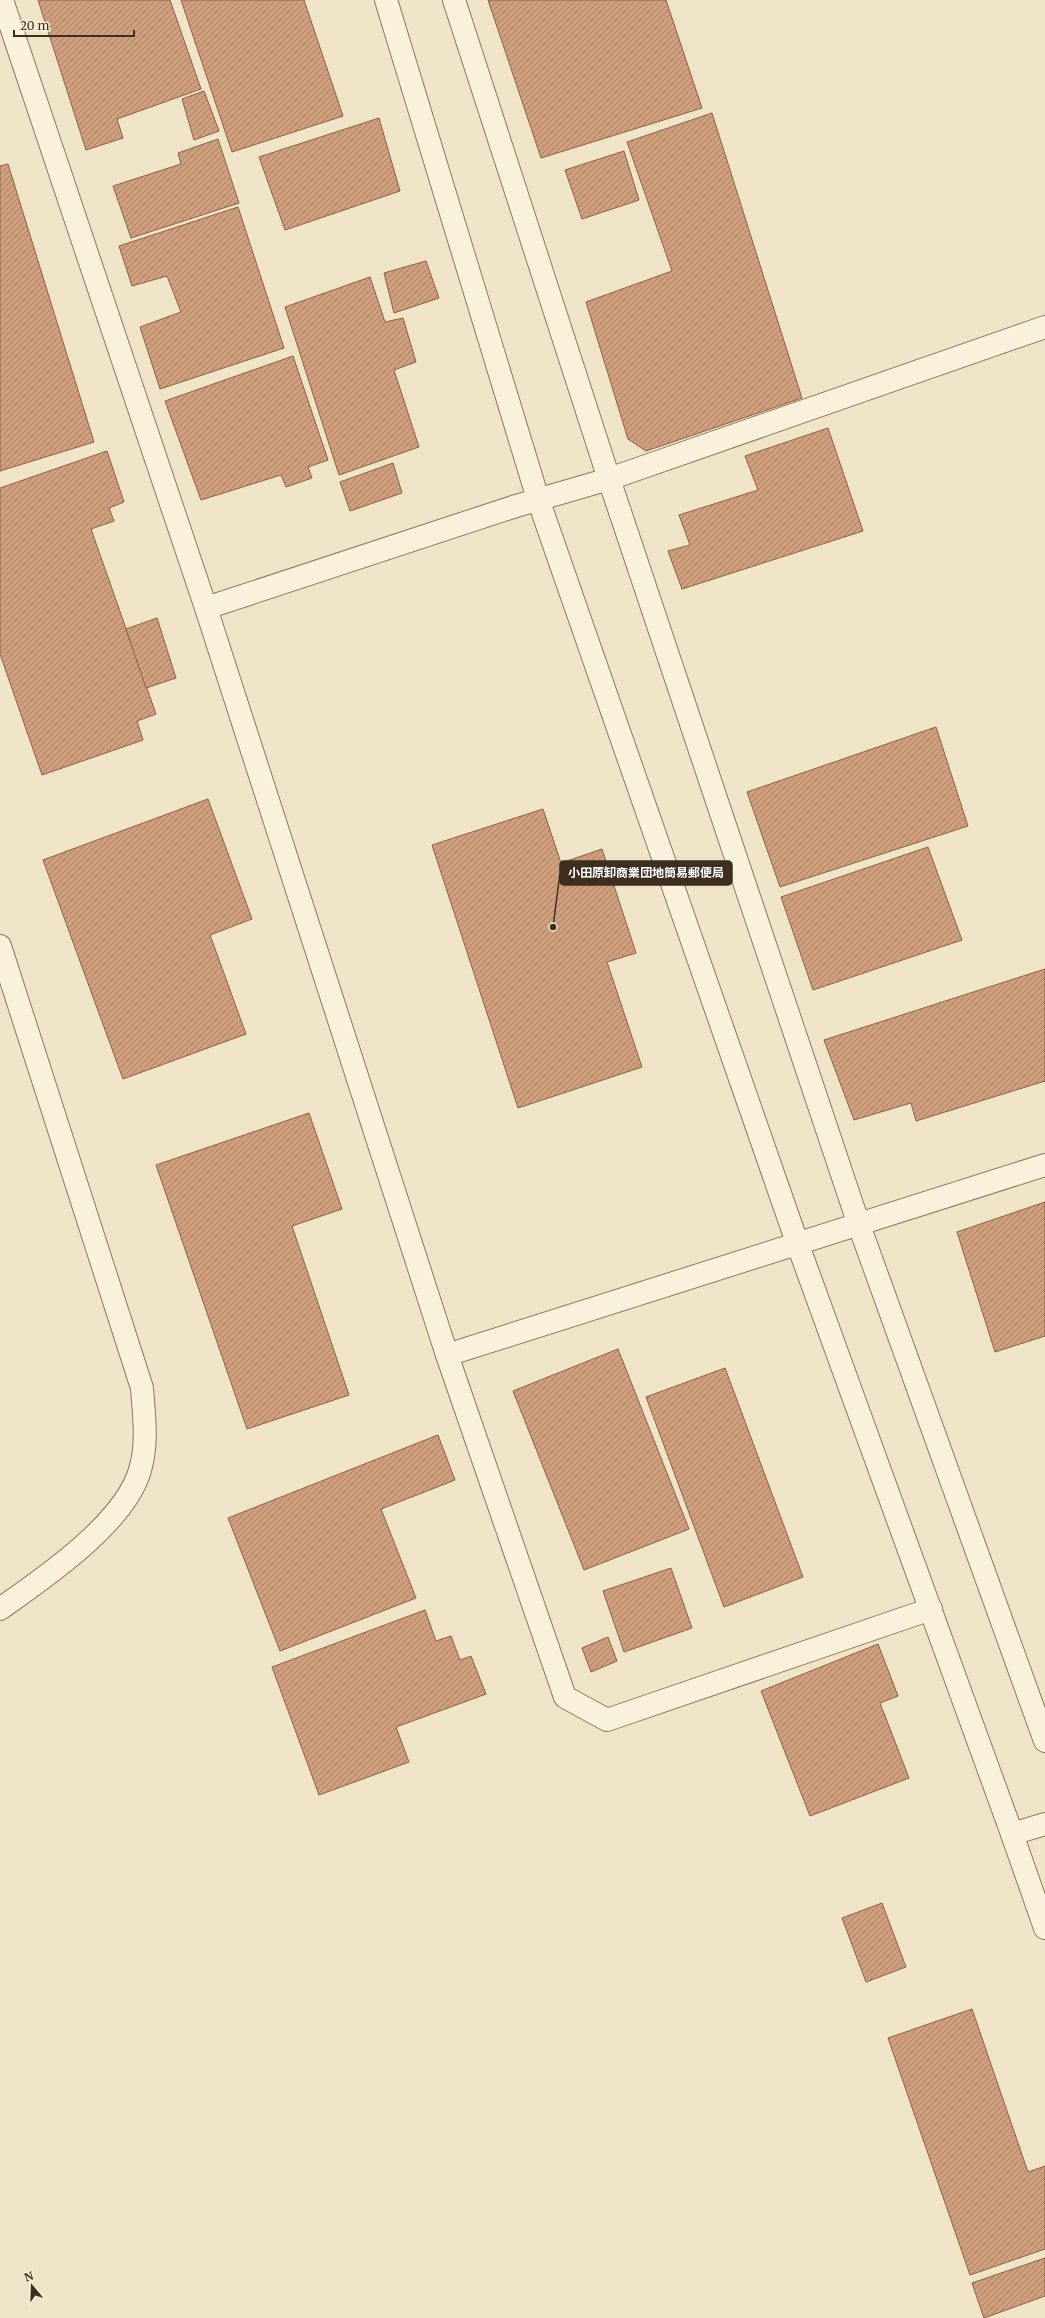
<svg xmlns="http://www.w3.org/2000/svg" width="1045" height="2318" font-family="Merriweather,'Noto Sans JP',serif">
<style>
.building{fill:url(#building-hatch);stroke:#8d5f41}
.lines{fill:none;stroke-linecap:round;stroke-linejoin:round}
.minor-casing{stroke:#8d765c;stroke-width:24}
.minor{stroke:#faf1dc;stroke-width:22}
.leader{fill:none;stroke:#3d2e20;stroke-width:1.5}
.callout-dot{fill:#3d2e20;stroke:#f7eed8;stroke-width:1.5}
.callout{fill:#3d2e20;stroke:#3d2e20;stroke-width:1.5}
.callout-label{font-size:12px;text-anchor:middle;font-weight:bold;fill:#fff}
</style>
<defs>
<pattern id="building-hatch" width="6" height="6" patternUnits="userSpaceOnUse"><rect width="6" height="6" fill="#cf9f7d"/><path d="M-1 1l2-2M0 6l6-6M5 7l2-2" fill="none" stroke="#a98266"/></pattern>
</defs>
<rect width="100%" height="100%" fill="#f0e4c8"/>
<g class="building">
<polygon points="38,0 170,0 201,89 117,119 123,138 86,150"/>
<polygon points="181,0 304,0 343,116 232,152"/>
<polygon points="488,0 666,0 702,108 541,158"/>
<polygon points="204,91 219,131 194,140 182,99"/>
<polygon points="712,113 802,398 646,451 628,439 586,302 672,271 627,142"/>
<polygon points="379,118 400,191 285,230 259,157"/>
<polygon points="218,139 239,203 131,238 113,186 181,164 178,153"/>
<polygon points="624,151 639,200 582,219 565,170"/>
<polygon points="8,164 94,442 0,471 0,166"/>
<polygon points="238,207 284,348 160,389 140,327 181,312 167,276 132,286 119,246"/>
<polygon points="426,261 439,298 394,313 384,273"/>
<polygon points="370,277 385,322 403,318 416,362 394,370 419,447 339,475 285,307"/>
<polygon points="293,356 328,460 308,467 312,478 286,487 281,475 201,500 165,401"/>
<polygon points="828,428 863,531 682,589 668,551 690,545 679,515 758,490 745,456"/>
<polygon points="107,451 124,502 109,508 114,521 91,529 156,714 137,721 143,740 42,775 0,654 0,488"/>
<polygon points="393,463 402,493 350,511 340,482"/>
<polygon points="157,618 176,678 146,688 126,629"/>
<polygon points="936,727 968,826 780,887 747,792"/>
<polygon points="208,799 252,919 210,935 246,1034 123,1079 43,860"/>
<polygon points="543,809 561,863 602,849 636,953 607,962 642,1067 518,1108 432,845"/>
<polygon points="928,847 962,940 813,990 781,897"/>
<polygon points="1045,969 1045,1081 916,1121 911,1103 854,1120 824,1040"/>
<polygon points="309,1113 342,1209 292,1226 349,1395 247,1429 156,1165"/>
<polygon points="1045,1202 1045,1336 995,1352 957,1232"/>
<polygon points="618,1349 689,1529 584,1570 513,1391"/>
<polygon points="725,1368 803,1577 724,1607 646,1397"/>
<polygon points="438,1435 455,1480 381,1509 416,1598 280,1651 228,1518"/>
<polygon points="671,1568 692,1628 624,1652 603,1591"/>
<polygon points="425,1610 436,1641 451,1636 460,1660 471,1656 486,1694 396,1727 409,1762 319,1795 272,1667"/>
<polygon points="608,1637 617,1661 591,1672 582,1648"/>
<polygon points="878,1644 898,1696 880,1703 909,1778 810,1816 761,1691"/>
<polygon points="882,1903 906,1967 866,1982 842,1918"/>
<polygon points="972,2009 1028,2172 1045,2166 1045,2249 970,2275 888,2038"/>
<polygon points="1045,2258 1045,2296 984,2318 972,2283"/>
</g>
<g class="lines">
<defs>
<g id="minor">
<polyline points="2,0 206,608 447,1355 1045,1165"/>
<polyline points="386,0 538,499 798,1245 1012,1834 1045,1824"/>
<polyline points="454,0 609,479 859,1225 1045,1741"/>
<polyline points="206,608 516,506 609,479 1045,327"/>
<path d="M0,946l142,442c2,28 6,55 -2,82 -15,53 -96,108 -140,139"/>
<polyline points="447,1355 565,1697 607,1720 931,1609"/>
<polyline points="1012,1834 1045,1928"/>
</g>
</defs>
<use href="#minor" class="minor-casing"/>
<use href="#minor" class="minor"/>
</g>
<path class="leader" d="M553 927L560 873"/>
<circle class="callout-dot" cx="553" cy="927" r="4"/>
<rect class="callout" x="560" y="861" width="172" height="24" rx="4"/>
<g class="callout-label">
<text x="646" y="877">小田原卸商業団地簡易郵便局</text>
</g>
<g transform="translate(32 2286) rotate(341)" stroke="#f7eed8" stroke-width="3" paint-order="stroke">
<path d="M0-3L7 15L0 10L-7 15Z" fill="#3d2e20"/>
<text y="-6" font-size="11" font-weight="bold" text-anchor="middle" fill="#3d2e20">N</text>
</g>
<path d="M14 30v6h120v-6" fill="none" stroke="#3d2e20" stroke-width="2"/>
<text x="20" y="30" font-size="12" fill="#3d2e20" stroke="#f7eed8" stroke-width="3" paint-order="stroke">20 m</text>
</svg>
